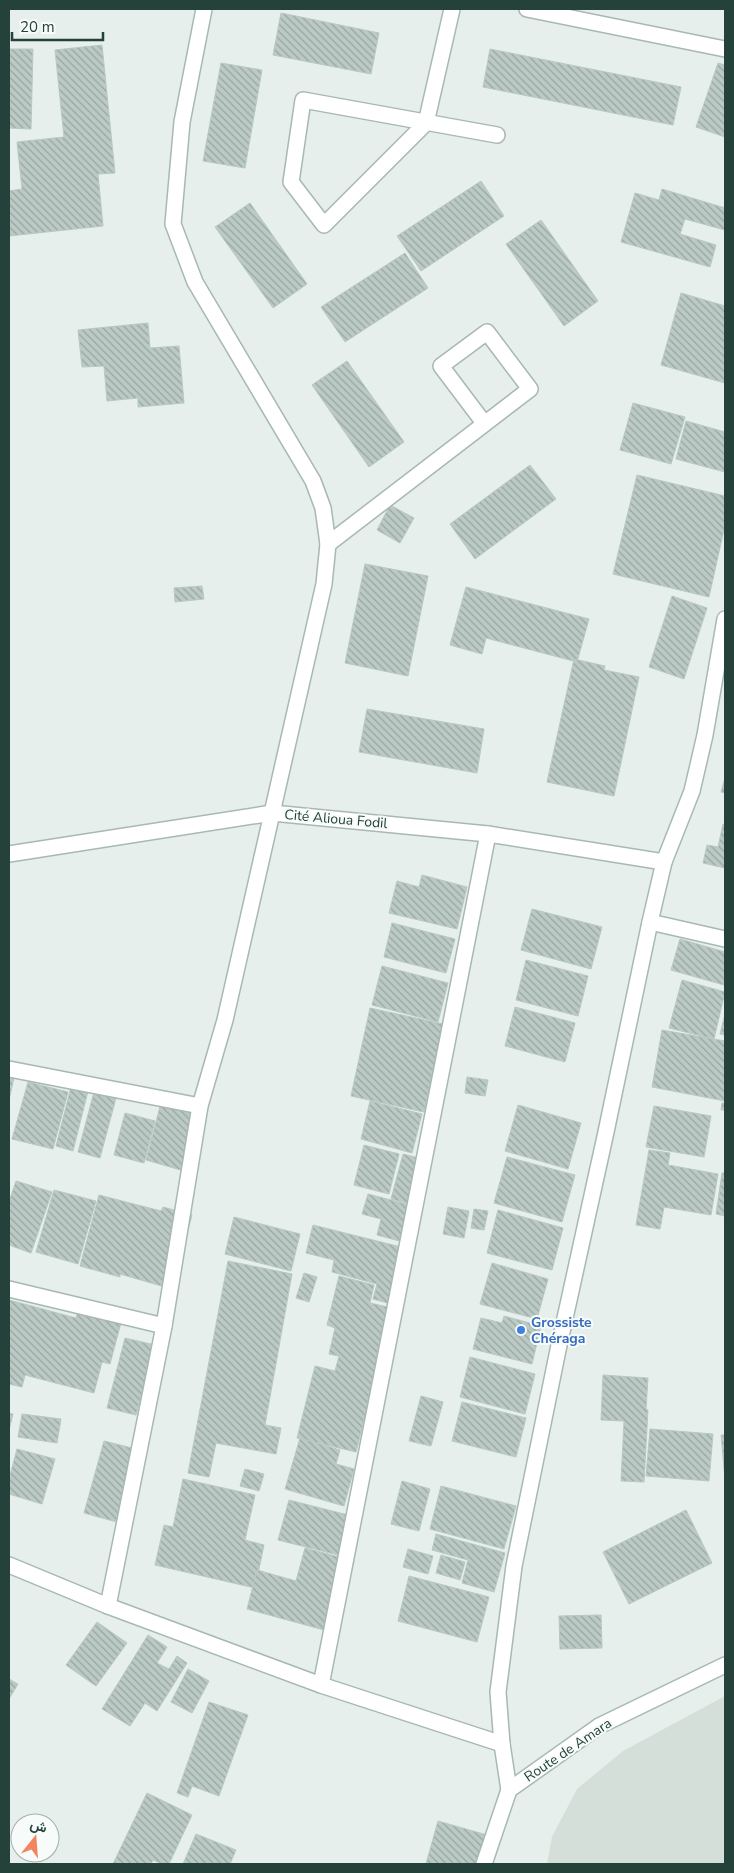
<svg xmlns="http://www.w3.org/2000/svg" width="734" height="1873" font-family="'Nunito Sans',Vazirmatn,sans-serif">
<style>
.built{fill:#d4dfda}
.building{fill:url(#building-back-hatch);stroke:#b8c9c2}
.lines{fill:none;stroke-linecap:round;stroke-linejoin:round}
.minor-casing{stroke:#a8b8b2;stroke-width:18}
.tertiary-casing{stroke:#a8b8b2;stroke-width:18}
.minor{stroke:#fff;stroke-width:15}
.tertiary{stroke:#fff;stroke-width:15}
.shop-dot{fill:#3f7fe0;stroke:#f7fbf9;stroke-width:2}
.labels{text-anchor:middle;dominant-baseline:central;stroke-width:4;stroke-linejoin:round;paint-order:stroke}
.street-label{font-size:14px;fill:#24423a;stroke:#f7fbf9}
.shop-label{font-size:14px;font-weight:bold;fill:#366cbe;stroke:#f7fbf9;text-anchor:start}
</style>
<defs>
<pattern id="building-back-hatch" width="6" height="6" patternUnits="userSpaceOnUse" patternTransform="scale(1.25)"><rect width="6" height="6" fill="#bbcac4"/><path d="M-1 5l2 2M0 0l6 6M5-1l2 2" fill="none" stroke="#98a6a0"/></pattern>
</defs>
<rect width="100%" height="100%" fill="#e6efeb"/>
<polygon class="built" points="725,1696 725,1864 547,1864 552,1837 577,1789 623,1751"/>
<g class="building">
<polygon points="281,13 379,33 371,74 273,55"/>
<polygon points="102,45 115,173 98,174 103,226 9,236 9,191 22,189 17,142 64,137 55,50"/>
<polygon points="9,49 33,49 31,129 9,128"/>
<polygon points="490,49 681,87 673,125 483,87"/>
<polygon points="221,63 262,70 245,168 203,161"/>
<polygon points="718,63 725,65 725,137 696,127"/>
<polygon points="481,181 504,216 421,271 397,236"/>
<polygon points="662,189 725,208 725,230 685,219 680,234 716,245 710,267 621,242 635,193 659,200"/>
<polygon points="250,203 307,284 273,308 215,227"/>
<polygon points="541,220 598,301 564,326 506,244"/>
<polygon points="405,253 428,288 345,342 321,307"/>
<polygon points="681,293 725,306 725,383 661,365"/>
<polygon points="148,323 150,348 179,346 184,403 138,407 138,398 107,401 104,366 82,367 78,330"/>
<polygon points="347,361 404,442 369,467 312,385"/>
<polygon points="633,403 685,417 671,464 620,450"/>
<polygon points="686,421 725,432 725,472 676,459"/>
<polygon points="530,465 556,499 475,559 450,524"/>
<polygon points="637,475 725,496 725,525 709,597 613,574"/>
<polygon points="390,505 414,518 400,543 377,530"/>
<polygon points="365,564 428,576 408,676 345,663"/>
<polygon points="202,586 204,599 175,602 174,588"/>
<polygon points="466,587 589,619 577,662 486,638 482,654 450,645"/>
<polygon points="672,596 707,608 684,679 649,667"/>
<polygon points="574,659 605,666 604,670 639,677 614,796 547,782"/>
<polygon points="367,709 484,729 477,773 359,752"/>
<polygon points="725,778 725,793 721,792"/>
<polygon points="723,824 725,825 725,868 703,863 707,845 718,847"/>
<polygon points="422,875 467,887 457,929 389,913 397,881 419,887"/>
<polygon points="532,909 602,927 591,969 521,950"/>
<polygon points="392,923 455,939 446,973 384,957"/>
<polygon points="680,939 725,952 724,985 671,970"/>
<polygon points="526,960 588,976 578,1016 516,1000"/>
<polygon points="382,966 448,983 438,1022 372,1005"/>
<polygon points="682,980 725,992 714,1039 669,1028"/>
<polygon points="515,1007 575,1023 565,1062 505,1046"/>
<polygon points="370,1008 443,1024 424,1112 351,1096"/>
<polygon points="725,1014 725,1035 720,1034"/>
<polygon points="662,1030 725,1041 725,1101 652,1087"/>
<polygon points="9,1072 15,1073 9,1100"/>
<polygon points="467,1077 488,1080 485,1096 465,1093"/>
<polygon points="28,1082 68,1092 53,1149 12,1139"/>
<polygon points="72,1083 89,1087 73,1151 56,1146"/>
<polygon points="94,1092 116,1098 100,1158 78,1152"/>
<polygon points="162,1099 201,1110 184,1171 146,1160"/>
<polygon points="370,1101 422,1114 412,1153 361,1139"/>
<polygon points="722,1103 725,1103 725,1110 721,1110"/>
<polygon points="518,1105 581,1123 568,1169 505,1151"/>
<polygon points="654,1106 711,1116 704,1157 646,1147"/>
<polygon points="125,1113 155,1121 144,1163 114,1155"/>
<polygon points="364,1145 399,1154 389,1194 354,1185"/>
<polygon points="649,1150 670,1153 668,1165 718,1174 711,1215 664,1207 660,1229 636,1225"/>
<polygon points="403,1154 426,1160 414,1205 391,1199"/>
<polygon points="507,1157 575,1175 562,1222 494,1203"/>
<polygon points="722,1173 725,1173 725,1216 716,1214"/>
<polygon points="16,1181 52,1192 31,1253 9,1245 9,1202"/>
<polygon points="54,1190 96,1201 78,1264 36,1252"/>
<polygon points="368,1194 417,1207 407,1243 377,1235 381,1219 362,1214"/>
<polygon points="99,1195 161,1211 163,1207 192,1215 172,1289 120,1274 120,1277 80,1266"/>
<polygon points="448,1207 469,1211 464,1238 443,1234"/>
<polygon points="474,1209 488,1211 484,1230 471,1228"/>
<polygon points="498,1210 563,1228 552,1270 487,1253"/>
<polygon points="234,1217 300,1234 291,1271 225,1254"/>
<polygon points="313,1225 405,1248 391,1304 373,1299 377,1284 332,1272 334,1260 306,1253"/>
<polygon points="228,1261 292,1274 265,1425 281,1428 276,1454 216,1443 209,1477 188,1473"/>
<polygon points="492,1263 548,1279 537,1319 480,1304"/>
<polygon points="304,1273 317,1277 309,1302 296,1298"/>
<polygon points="339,1276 374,1285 370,1303 392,1308 356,1452 297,1438 315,1366 335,1371 339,1356 329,1354 335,1328 327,1325"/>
<polygon points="9,1300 76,1318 79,1307 122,1319 110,1364 102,1362 94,1393 25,1375 22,1387 9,1384"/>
<polygon points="504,1316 541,1326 532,1364 473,1349 481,1318 502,1323"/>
<polygon points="125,1338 155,1345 136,1415 107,1408"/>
<polygon points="470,1357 535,1374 525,1414 460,1397"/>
<polygon points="603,1375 648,1378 646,1409 648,1410 644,1482 621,1481 624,1421 601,1420"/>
<polygon points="421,1396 443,1402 431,1446 409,1441"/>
<polygon points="462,1402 526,1418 516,1457 452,1441"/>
<polygon points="9,1413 13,1414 9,1430"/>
<polygon points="22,1414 61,1419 57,1443 18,1437"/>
<polygon points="650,1429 713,1434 709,1481 646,1476"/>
<polygon points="721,1435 725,1435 725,1479"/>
<polygon points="300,1438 340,1450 336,1464 354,1469 344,1506 285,1489"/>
<polygon points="104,1441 144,1451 124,1524 84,1513"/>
<polygon points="17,1449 55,1459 42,1504 9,1494 9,1479"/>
<polygon points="245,1469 264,1474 259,1491 240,1486"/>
<polygon points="183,1479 255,1495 245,1540 264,1545 255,1588 155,1565 164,1525 173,1527"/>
<polygon points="402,1481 430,1489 419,1531 391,1524"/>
<polygon points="441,1486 516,1506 504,1549 430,1529"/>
<polygon points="289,1500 356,1517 346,1557 278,1540"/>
<polygon points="686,1510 712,1563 629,1604 603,1552"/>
<polygon points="436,1534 505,1553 494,1592 462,1583 468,1560 432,1550"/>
<polygon points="305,1548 354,1561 335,1633 247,1609 257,1570 296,1581"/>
<polygon points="408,1549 433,1556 428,1574 403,1567"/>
<polygon points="441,1555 465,1562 460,1580 436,1573"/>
<polygon points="409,1576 489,1597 477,1642 398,1621"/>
<polygon points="601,1615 602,1648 560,1649 559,1616"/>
<polygon points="97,1622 127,1643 96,1686 66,1665"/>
<polygon points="148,1635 167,1647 157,1663 169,1669 177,1656 187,1663 157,1711 145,1703 130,1726 102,1709"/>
<polygon points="188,1669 209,1681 192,1713 171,1702"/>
<polygon points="9,1679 18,1684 9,1699"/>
<polygon points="209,1702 248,1715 219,1796 192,1786 188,1797 177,1793"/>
<polygon points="147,1793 192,1815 169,1864 162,1864 153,1860 151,1864 113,1864"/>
<polygon points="438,1821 487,1835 479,1864 426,1864"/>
<polygon points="196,1834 236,1850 230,1864 183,1864"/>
</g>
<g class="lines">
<defs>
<g id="minor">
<polyline points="452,9 426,123 324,225 291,182 303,100 497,135"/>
<polyline points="527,9 725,49"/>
<polyline points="328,544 530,389 487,332 441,366 484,423"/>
<polyline points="9,854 272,813 488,834 664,862"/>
<polyline points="650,922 725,939"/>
<polyline points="9,1069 200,1106"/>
<polyline points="9,1289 164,1326"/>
<polyline points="9,1565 108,1606 321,1685 502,1744"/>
<polyline points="108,1606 164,1326 200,1106 225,1020 324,584 328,544 323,508 313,481 195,282 173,224 182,122 204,9"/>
<polyline points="321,1685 488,834"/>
<polyline points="509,1790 502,1744 498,1692 514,1566 558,1350 606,1132 650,922 664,862 692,791 705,735 725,619"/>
</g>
<polyline id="tertiary" points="484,1864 509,1790 599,1726 725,1665"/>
</defs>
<use href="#minor" class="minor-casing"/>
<use href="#tertiary" class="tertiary-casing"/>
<use href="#minor" class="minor"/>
<use href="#tertiary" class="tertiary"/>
</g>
<circle class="shop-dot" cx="521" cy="1330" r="5"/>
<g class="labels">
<g class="street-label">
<text transform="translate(336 819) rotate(5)">Cité Alioua Fodil</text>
<text transform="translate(568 1750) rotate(-34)">Route de Amara</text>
</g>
<g class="shop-label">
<text x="531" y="1322">Grossiste<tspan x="531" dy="16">Chéraga</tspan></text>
</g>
</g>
<rect width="734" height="1873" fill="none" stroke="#24423a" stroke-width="20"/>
<g transform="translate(35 1838) rotate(17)"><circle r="24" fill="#f7fbf9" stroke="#a3b1ad"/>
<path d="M0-4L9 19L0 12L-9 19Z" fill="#f4845f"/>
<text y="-8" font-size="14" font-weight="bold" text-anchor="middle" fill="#24423a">ش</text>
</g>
<path d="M12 32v8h91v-8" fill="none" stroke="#24423a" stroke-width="2.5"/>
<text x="20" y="32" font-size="15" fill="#24423a" stroke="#f7fbf9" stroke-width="4" paint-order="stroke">20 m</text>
</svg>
